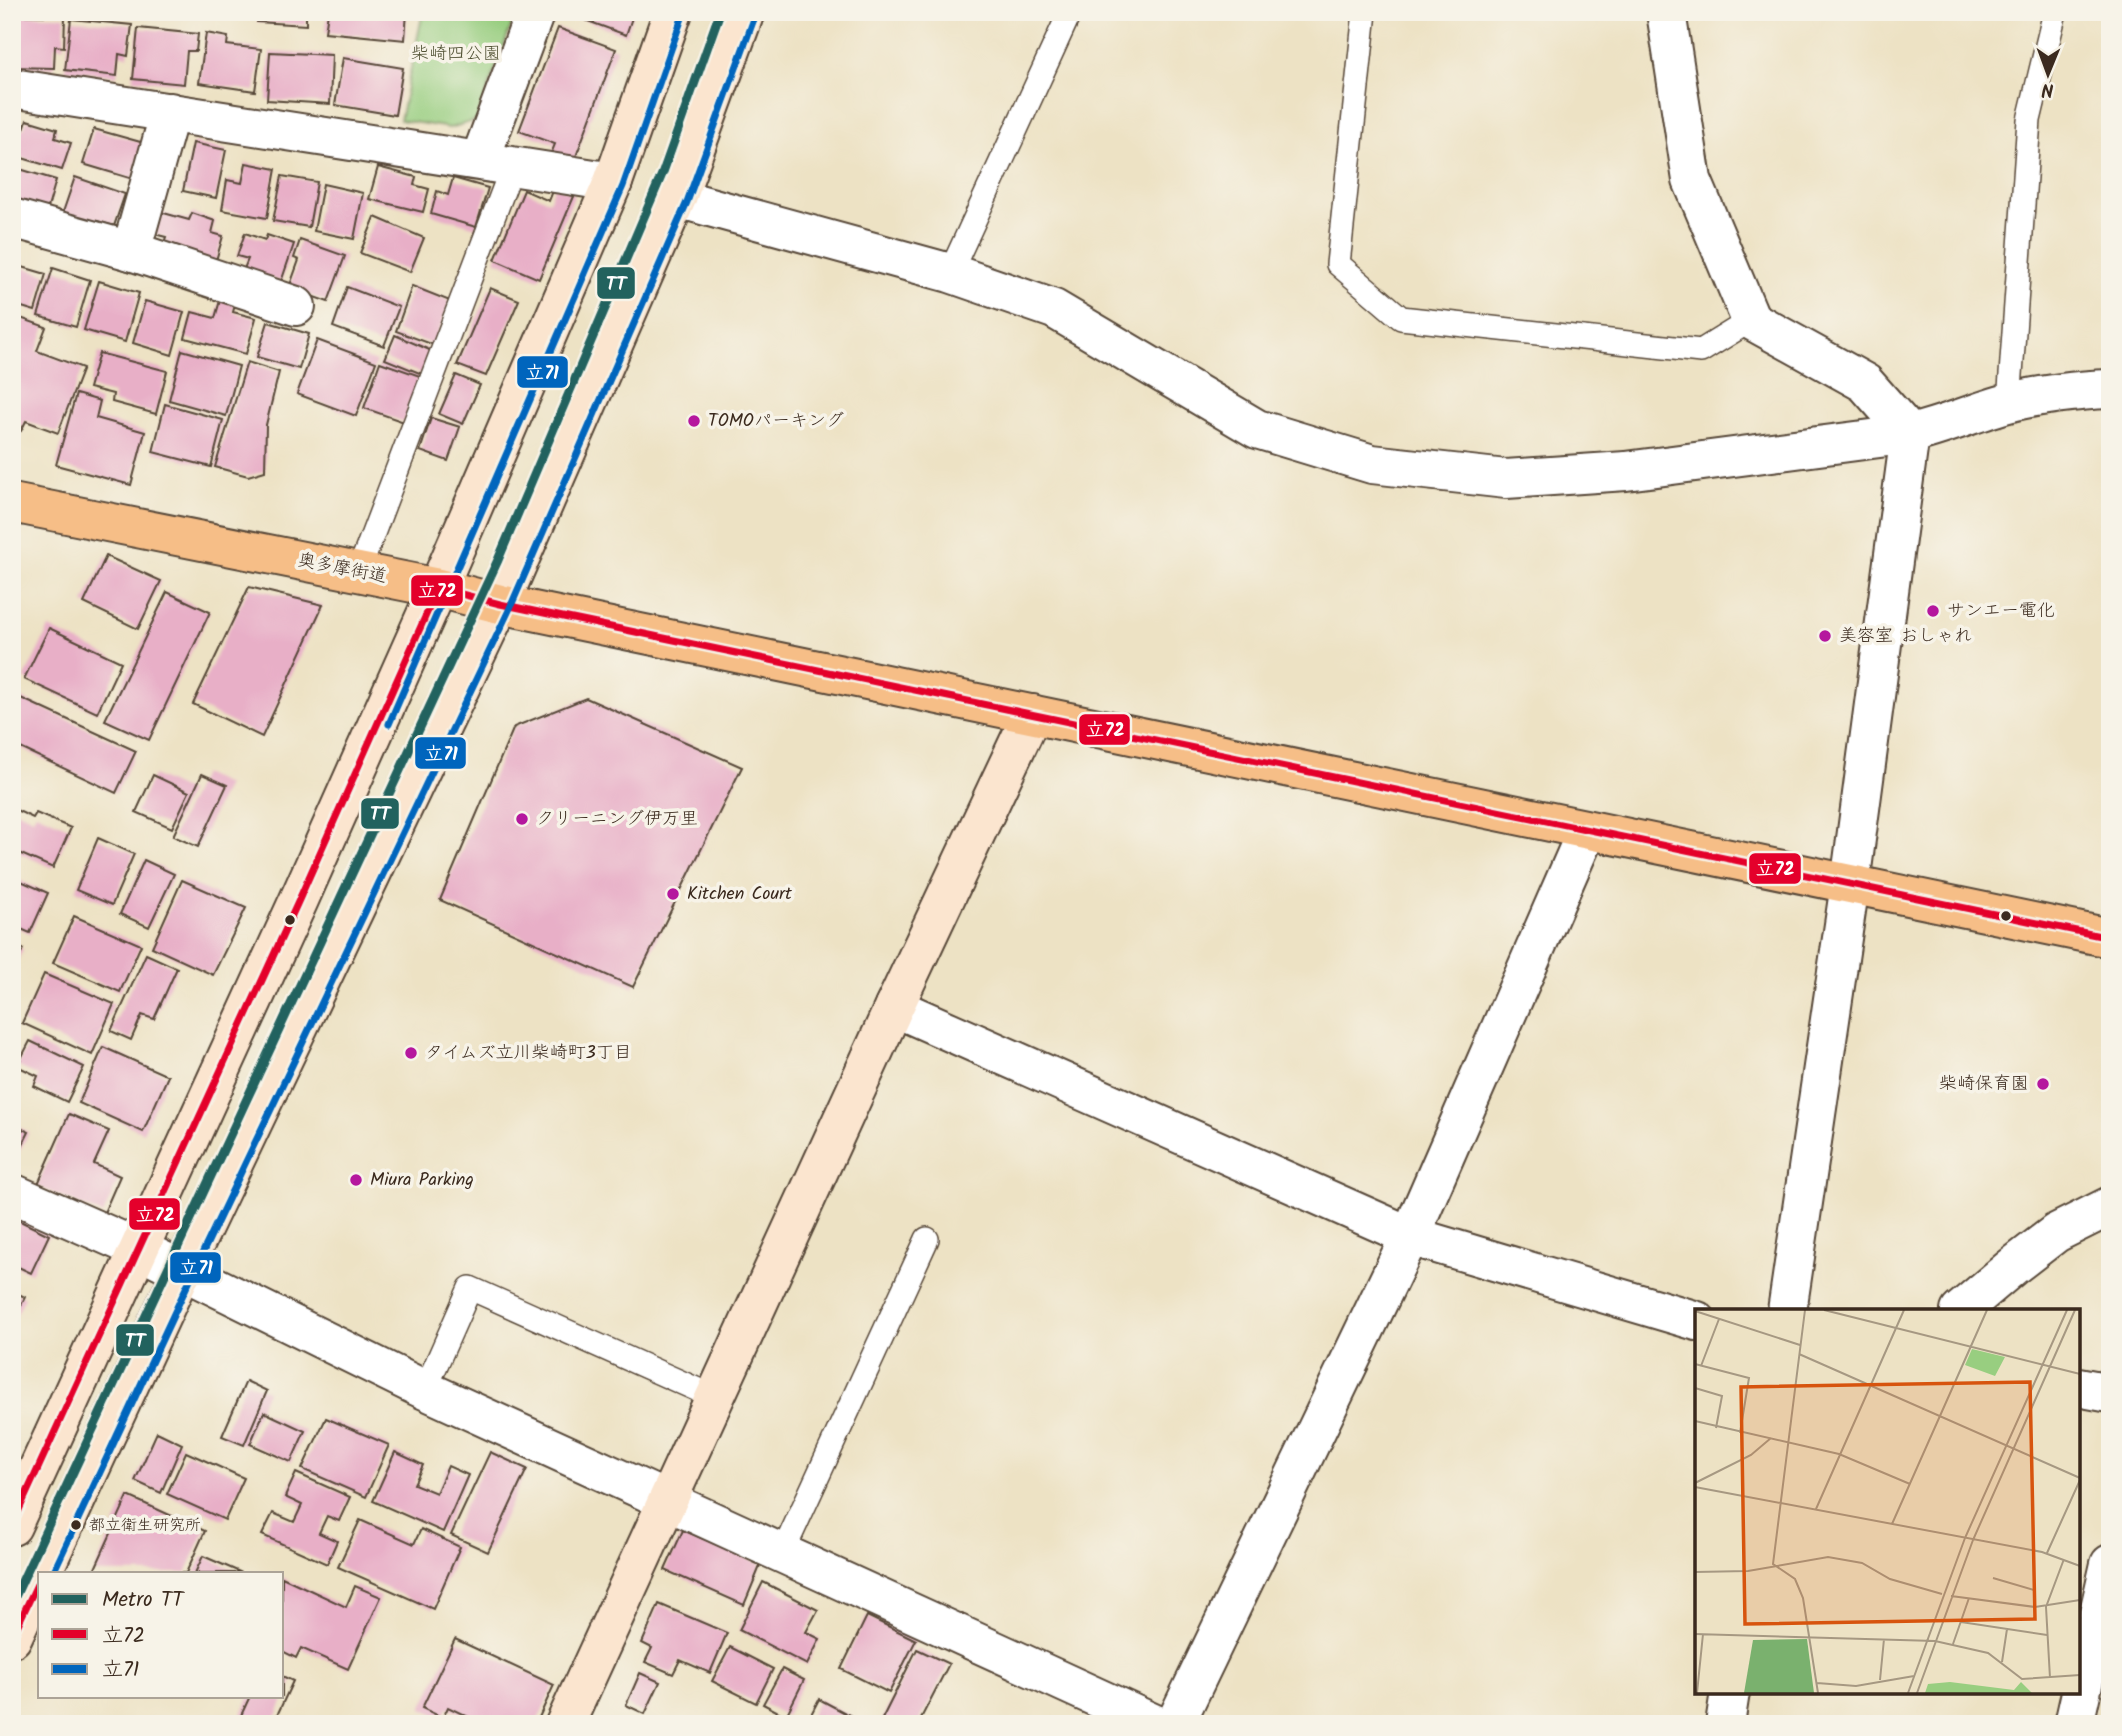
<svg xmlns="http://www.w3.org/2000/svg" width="2122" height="1736" font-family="Kalam,'Klee One',sans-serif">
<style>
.green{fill:#98ce80;stroke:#6a7c4f;stroke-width:2}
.building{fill:#e8afc7}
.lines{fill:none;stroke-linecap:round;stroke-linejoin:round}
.lane-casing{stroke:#564637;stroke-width:26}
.street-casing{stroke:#564637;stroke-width:42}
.secondary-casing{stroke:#564637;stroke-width:42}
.primary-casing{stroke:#564637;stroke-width:42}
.lane{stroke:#fff;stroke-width:23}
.street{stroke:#fff;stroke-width:38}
.secondary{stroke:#fbe5cf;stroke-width:38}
.primary{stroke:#f6be87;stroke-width:38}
.bus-1-casing{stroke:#f7f3e8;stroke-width:12}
.bus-2-casing{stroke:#f7f3e8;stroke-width:12}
.bus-1{stroke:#e4002b;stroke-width:7}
.bus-2{stroke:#0065bd;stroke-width:7}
.metro-1-casing{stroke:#f7f3e8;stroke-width:14}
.metro-1{stroke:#22625e;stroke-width:9}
.poi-dot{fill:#b5179e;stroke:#f7f3e8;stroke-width:2.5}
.bus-dot{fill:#3b2a1e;stroke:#f7f3e8;stroke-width:2.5}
.labels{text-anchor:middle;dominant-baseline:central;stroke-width:7;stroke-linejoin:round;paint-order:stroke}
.bus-label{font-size:16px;fill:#3b2a1e;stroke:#f7f3e8;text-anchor:start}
.park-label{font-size:18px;fill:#525336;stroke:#f7f3e8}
.poi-label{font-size:18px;fill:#3b2a1e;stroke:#f7f3e8;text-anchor:start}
.street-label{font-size:18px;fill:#3b2a1e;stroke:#f7f3e8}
.inset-road{fill:none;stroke:#a69882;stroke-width:2}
.view{fill:#d7540e;fill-opacity:0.15;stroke:#d7540e;stroke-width:3.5}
.inset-edge{fill:none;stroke:#3b2a1e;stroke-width:3.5}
.line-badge{stroke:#f7f3e8;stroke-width:2.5}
.badge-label{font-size:19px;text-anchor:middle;font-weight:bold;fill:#fff}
</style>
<rect width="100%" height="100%" fill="#f7f3e8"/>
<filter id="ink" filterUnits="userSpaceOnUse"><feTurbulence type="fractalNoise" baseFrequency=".0143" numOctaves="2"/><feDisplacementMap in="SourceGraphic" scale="14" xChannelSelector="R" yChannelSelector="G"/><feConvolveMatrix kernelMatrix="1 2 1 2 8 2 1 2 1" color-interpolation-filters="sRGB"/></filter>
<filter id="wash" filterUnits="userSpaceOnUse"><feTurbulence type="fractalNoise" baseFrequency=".00686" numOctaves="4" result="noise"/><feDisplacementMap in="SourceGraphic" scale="28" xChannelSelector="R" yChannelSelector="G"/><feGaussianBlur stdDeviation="1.57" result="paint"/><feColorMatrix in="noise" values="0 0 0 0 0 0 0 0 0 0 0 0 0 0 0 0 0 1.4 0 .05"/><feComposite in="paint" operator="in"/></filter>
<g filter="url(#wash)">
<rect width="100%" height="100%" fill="#ede2c4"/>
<polygon class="green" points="423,12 516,12 477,120 450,128 400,120"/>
<g id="blocks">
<g class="building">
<polygon points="257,12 306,12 306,25 257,22"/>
<polygon points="328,12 407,12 405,40 325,32"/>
<polygon points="563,12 634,12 626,35"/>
<polygon points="12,15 65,16 64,47 55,46 54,68 12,67"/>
<polygon points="71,19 132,25 128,56 119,54 117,76 65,70"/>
<polygon points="138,28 198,34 196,51 187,51 184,84 133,79"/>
<polygon points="558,28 616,49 572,167 549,159 555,144 519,131"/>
<polygon points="206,33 228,37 227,45 261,49 255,91 199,83"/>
<polygon points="270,52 332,55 330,104 267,100"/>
<polygon points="343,58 403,68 395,115 335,105"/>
<polygon points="27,120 57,129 55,138 71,143 62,170 12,155 12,125 24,129"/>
<polygon points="94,129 144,143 133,179 83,164"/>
<polygon points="193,143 226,150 216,198 183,191"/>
<polygon points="246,163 276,169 267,218 222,210 227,180 242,183"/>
<polygon points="13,167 56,180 47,211 12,200"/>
<polygon points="378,167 416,177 414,185 429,189 423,212 369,199"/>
<polygon points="282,176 317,182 309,227 273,221"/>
<polygon points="75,177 125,194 114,226 97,221 95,226 62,215"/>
<polygon points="453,178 488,188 476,227 431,214 437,191 448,195"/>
<polygon points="323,184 363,193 354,239 314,231"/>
<polygon points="555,186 575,194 539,279 495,260 524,190 549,201"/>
<polygon points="160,212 189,220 192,213 215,221 212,233 223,236 215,264 162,249 166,237 154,234"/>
<polygon points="375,217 424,238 410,272 360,253"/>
<polygon points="245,233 265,240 267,235 294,244 281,282 244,269 248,259 237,256"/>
<polygon points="300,240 345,256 328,302 289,288 299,260 294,258"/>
<polygon points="12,264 46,274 35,311 12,304"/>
<polygon points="53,268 90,280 76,327 38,316"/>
<polygon points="99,281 139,293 125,342 84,330"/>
<polygon points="412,286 450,301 434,345 396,331"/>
<polygon points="347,287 399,307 384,346 333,327"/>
<polygon points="490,288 519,300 486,376 457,365"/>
<polygon points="221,297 236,301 233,312 256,318 246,354 185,338 192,312 215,318"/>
<polygon points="145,301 184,312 172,355 133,343"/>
<polygon points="12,315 46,327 37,351 83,368 58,433 26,421 21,431 12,428"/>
<polygon points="268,322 309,334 299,369 257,357"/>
<polygon points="395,335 432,351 422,374 385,359"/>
<polygon points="317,340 376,362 356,416 297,394"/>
<polygon points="182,350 239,366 226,416 169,400"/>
<polygon points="99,353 167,371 156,414 112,402 113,394 89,388"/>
<polygon points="247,362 279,372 266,425 265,471 248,476 215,467"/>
<polygon points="380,362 420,376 404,422 364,408"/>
<polygon points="456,375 480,385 463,424 439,414"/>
<polygon points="76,394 100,401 96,418 145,432 131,485 56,465"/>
<polygon points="165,404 223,420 211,467 153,452"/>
<polygon points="431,418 460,427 448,461 420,451"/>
<polygon points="106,556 161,581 138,629 84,603"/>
<polygon points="249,587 323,605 262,737 193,704"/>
<polygon points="167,592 210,612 149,740 105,720"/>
<polygon points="49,628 121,662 97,713 24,679"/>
<polygon points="12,694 136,751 116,793 12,744"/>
<polygon points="586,698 742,767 633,987 440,900 514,727"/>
<polygon points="202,774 227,785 198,847 173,836"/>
<polygon points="153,775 189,792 172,828 136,812"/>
<polygon points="14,809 33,818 36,813 71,828 53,868 12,850 12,813"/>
<polygon points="98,838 134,854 112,905 76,890"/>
<polygon points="144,860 174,874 149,927 120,914"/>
<polygon points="12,877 48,893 30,933 12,925"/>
<polygon points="182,880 246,908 213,975 152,947"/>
<polygon points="74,916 141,945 120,992 53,963"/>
<polygon points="12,944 23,949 12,972"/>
<polygon points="146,954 177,968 154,1019 142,1015 131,1040 111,1031"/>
<polygon points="44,974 114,1004 92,1055 22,1023"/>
<polygon points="30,1041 84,1067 67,1102 34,1086 38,1076 17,1066"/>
<polygon points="103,1047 168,1076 143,1132 79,1103"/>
<polygon points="69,1114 109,1131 94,1164 120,1176 103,1215 37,1186"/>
<polygon points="12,1124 29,1132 12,1166"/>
<polygon points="16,1219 49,1235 31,1273 12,1264 12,1227"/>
<polygon points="12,1291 25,1297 12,1324"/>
<polygon points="246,1381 267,1391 244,1445 222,1436"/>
<polygon points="264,1412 305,1431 291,1462 250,1444"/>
<polygon points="326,1418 389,1445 366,1497 302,1469"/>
<polygon points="157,1432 182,1444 161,1493 135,1481"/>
<polygon points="186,1452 244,1478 225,1520 167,1494"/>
<polygon points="395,1452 423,1465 414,1484 436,1493 448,1466 468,1475 443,1532 373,1501"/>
<polygon points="490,1452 527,1469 488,1552 451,1535"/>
<polygon points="296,1473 350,1497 339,1521 327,1516 319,1533 337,1541 327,1564 262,1535 273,1513 294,1522 302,1505 285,1497"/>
<polygon points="128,1496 205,1531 186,1573 93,1573"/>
<polygon points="360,1520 414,1544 421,1529 460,1547 433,1609 338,1567"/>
<polygon points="683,1530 761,1564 744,1605 665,1570"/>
<polygon points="203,1556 242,1573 195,1573"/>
<polygon points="282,1577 346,1607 355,1586 381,1597 348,1669 301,1648 296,1658 282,1651"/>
<polygon points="763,1582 818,1610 806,1632 820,1639 807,1665 739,1630"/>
<polygon points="659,1604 727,1633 710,1673 680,1660 673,1674 645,1662 652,1648 642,1643"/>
<polygon points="867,1616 916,1640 889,1693 841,1669"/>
<polygon points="455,1639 554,1685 536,1724 483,1724 448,1707 443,1718 422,1708"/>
<polygon points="730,1647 773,1669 756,1703 712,1681"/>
<polygon points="917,1649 949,1664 918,1724 890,1724 882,1719"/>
<polygon points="782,1669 804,1680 786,1716 763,1704"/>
<polygon points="640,1673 660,1682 645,1714 626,1705"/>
<polygon points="282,1676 293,1681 273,1724 237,1724 250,1696 282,1696"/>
<polygon points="819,1699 866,1724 806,1724"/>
</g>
</g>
</g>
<g filter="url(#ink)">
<use href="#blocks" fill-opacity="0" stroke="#564637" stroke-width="2"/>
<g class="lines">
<defs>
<g id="lane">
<polyline points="1365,12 1338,264 1401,318 1701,351 1751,320"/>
<polyline points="950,273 1070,12"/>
<polyline points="2009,403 2029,120 2055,12"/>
<polyline points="358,573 513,165"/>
<polyline points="425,1390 470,1288 716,1398"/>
<polyline points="782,1554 927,1239"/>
</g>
<g id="street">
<polyline points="1666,12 1692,180 1751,320 1865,383 1910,434 1850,884 1787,1311"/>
<polyline points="12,88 613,182"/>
<polyline points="480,160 535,12"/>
<path d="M677,198l273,75 104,36 203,120 115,35 134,15 120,-8 284,-37c34,-8 65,-22 98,-31 29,-8 72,-13 102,-14"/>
<polyline points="12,218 131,251 296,306"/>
<polyline points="131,251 170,112"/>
<polyline points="894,1007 1410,1236 1697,1321"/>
<polyline points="12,1193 139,1249 425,1390 1155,1724"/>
<polyline points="1960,1311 2012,1267 2056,1233 2110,1206"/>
<polyline points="2078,1387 2110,1393"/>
<polyline points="1175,1724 1410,1236 1587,830"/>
<polyline points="1725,1724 1730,1692"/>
<polyline points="2074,1724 2110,1564"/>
</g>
<g id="secondary">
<polyline points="12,1526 298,902 438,588 613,182 673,12"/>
<polyline points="42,1573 182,1271 500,604 677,198 745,12"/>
<polyline points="12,1638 40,1578"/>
<polyline points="565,1724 894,1007 1032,714"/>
</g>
<polyline id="primary" points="12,503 438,588 500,604 770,660 2110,938"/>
</defs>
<use href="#lane" class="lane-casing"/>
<use href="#street" class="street-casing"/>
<use href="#secondary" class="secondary-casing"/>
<use href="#primary" class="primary-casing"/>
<use href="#lane" class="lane"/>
<use href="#street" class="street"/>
<use href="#secondary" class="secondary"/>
<use href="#primary" class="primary"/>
<defs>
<g id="bus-1">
<polyline points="12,1525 298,902 438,588 500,604 2110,938"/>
<polyline points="12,1637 40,1578"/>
</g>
<g id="bus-2">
<polyline points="389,724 623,186 683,15"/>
<polyline points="53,1573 192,1275 510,608 687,202 755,16"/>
</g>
</defs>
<use href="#bus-1" class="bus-1-casing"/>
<use href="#bus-2" class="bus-2-casing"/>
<use href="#bus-1" class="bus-1"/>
<use href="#bus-2" class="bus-2"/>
<defs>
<polyline id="metro-1" points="12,1603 498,560 663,172 720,12"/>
</defs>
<use href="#metro-1" class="metro-1-casing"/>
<use href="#metro-1" class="metro-1"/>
</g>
</g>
<g class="poi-dot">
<circle cx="694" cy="421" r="7"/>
<circle cx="1933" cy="611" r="7"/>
<circle cx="1825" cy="636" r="7"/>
<circle cx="522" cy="819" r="7"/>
<circle cx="673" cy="894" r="7"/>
<circle cx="411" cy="1053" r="7"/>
<circle cx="2043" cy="1084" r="7"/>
<circle cx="356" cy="1180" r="7"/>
</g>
<g class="bus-dot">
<circle cx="2006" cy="916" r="6"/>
<circle cx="290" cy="920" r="6"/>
<circle cx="76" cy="1525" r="6"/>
</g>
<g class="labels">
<g class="bus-label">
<text x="89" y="1525">都立衛生研究所</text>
</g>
<g class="park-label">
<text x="456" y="54">柴崎四公園</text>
</g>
<g class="poi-label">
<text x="708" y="421">TOMOパーキング</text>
<text x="1947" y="611">サンエー電化</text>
<text x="1839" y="636">美容室 おしゃれ</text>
<text x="536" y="819">クリーニング伊万里</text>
<text x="687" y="894">Kitchen Court</text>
<text x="425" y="1053">タイムズ立川柴崎町3丁目</text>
<text x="2029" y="1084" text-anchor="end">柴崎保育園</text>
<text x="370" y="1180">Miura Parking</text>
</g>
<g class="street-label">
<text transform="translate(342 569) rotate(11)">奥多摩街道</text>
</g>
</g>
<g transform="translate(1695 1309)">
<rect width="385" height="385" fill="#ede2c4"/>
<path d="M277,40l33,8 -10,19 -30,-11zM255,373l64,8 7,-8 11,11h-107l3,-9z" fill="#98ce80"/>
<path d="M112,330l7,54h-70l9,-53z" fill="#7ab16e"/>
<path class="inset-road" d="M110,1l-32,254 22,15 8,19 15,95M129,1l256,64M0,2l105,34M104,45l281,124M0,55l54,14 -9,55M6,57l18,-47M0,79l27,8 -6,32M0,112l144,33 71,30M0,174l56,-28 20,-17M0,178l347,65 38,14M121,200l88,-199M197,215l95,-214M270,229l102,-228M278,231l102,-230M352,244l33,-73M0,263l53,-1 80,-14 34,6 28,16 52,15M298,269l41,12M256,287l84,11 45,-7M266,313l86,13M0,325l240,7 53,12 34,26 58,-4M258,335l16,-46M307,353l5,-33M355,369l-4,-71 18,-48M185,371l4,-41M122,374l39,3 58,-10M2,384l6,-59M213,384l57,-155M222,384l56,-153"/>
<path class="view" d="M335,73l5,237 -290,5 -4,-237z"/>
<rect width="385" height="385" class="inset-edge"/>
</g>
<g class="line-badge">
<rect x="596" y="266" width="40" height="34" rx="7" fill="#22625e"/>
<rect x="516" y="355" width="53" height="34" rx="7" fill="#0065bd"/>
<rect x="410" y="574" width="54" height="33" rx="7" fill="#e4002b"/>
<rect x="1078" y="713" width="53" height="33" rx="7" fill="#e4002b"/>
<rect x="414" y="736" width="53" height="34" rx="7" fill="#0065bd"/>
<rect x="360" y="797" width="40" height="33" rx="7" fill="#22625e"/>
<rect x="1748" y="852" width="54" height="33" rx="7" fill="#e4002b"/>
<rect x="128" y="1197" width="53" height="34" rx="7" fill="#e4002b"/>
<rect x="169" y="1251" width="53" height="33" rx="7" fill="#0065bd"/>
<rect x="115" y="1323" width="40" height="34" rx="7" fill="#22625e"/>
</g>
<g class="badge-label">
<text x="616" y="290">TT</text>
<text x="542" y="379">立71</text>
<text x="437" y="597">立72</text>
<text x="1105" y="736">立72</text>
<text x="441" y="760">立71</text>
<text x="380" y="820">TT</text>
<text x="1775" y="875">立72</text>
<text x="155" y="1221">立72</text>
<text x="196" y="1274">立71</text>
<text x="135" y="1347">TT</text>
</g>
<rect width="2122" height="1736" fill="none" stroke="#f7f3e8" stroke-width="42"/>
<rect x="38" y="1572" width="245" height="126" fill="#f7f3e8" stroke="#aca397" stroke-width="2"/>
<rect x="52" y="1594" width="35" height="10" fill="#22625e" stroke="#aca397" stroke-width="2"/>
<text x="102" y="1606" font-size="21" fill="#3b2a1e">Metro TT</text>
<rect x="52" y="1629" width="35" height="10" fill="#e4002b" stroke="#aca397" stroke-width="2"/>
<text x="102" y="1642" font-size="21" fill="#3b2a1e">立72</text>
<rect x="52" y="1664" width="35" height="10" fill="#0065bd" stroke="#aca397" stroke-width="2"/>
<text x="102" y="1676" font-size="21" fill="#3b2a1e">立71</text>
<g transform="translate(2048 74) rotate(181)" stroke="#f7f3e8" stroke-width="5" paint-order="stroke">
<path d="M0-5L12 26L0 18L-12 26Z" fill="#3b2a1e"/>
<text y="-10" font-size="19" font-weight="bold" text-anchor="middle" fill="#3b2a1e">N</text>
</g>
</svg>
